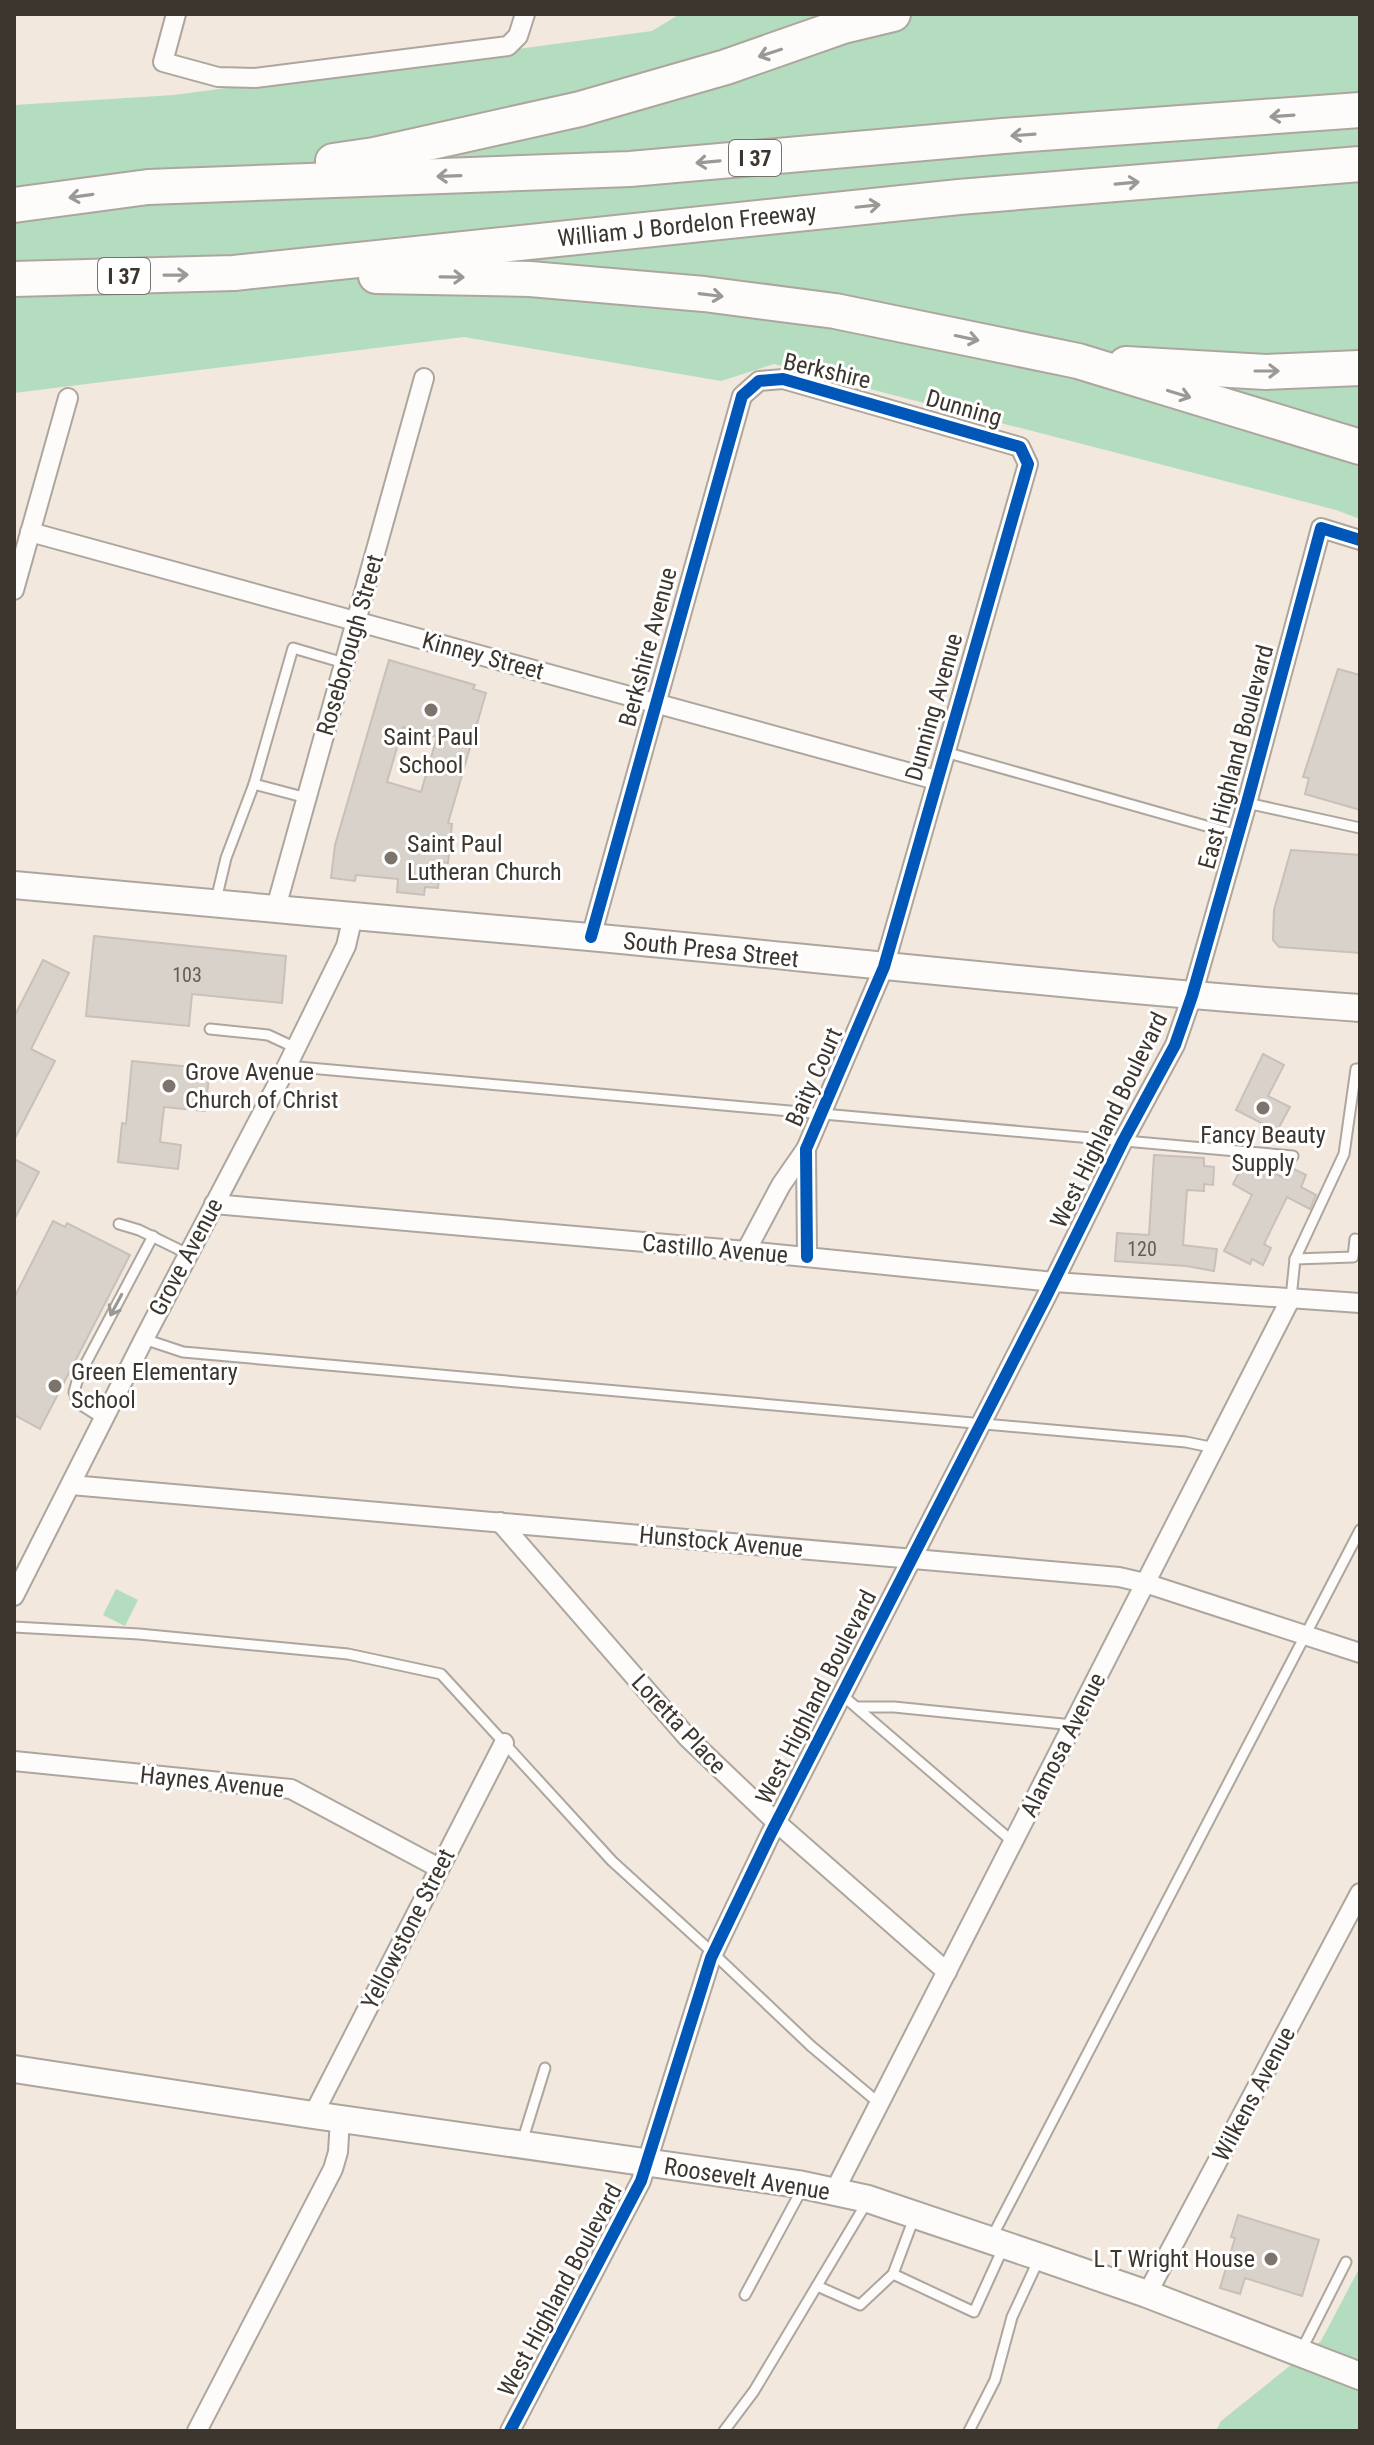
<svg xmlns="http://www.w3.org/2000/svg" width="1374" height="2445" font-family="'Roboto Condensed',sans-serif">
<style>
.green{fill:#b3ddbe}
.building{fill:#d9d2ca;stroke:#c8c0b9;stroke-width:2;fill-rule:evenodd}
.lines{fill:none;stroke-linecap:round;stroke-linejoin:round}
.lane-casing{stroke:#ada69e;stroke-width:13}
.street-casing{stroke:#ada69e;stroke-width:22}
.secondary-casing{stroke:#ada69e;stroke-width:30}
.highway-casing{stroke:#ada69e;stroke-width:38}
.lane{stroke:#fdfcfa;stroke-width:9}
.street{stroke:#fdfcfa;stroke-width:18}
.secondary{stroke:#fdfcfa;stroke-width:26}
.highway{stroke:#fdfcfa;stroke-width:34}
.cycleway-casing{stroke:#fff;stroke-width:17}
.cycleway{stroke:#0057b8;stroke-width:12}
.oneway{stroke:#9c9994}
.poi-dot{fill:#7c746c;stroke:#fff;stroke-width:3}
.labels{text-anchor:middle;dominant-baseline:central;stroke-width:6;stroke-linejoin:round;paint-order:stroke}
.number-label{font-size:20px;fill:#635d55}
.shield{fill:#fff;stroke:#76726d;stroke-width:2}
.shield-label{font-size:22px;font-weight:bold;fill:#3c362e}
.street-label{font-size:24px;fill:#3c362e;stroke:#fff}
.poi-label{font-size:24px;fill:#3c362e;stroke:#fff;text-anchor:start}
</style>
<rect width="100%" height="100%" fill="#f2e8de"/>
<g class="green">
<polygon points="680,14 1360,14 1360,519 1336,510 774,364 721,381 464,337 14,393 14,105 174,95 652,31"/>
<polygon points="116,1589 138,1600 125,1626 103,1615"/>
<polygon points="1360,2267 1360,2431 1216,2431 1221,2421 1321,2341"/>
</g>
<g class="building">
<path d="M389,660l86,25 -2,4 13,4 -38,130 4,1 -4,39 -7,-1 -3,26 -13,-1 -1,8 -27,-3 1,-13 -42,-4 -1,6 -24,-3 4,-33zM403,727l34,10 -16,55 -34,-10z"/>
<polygon points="1338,669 1360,675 1360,810 1305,794 1309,778 1303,777"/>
<polygon points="1291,850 1360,855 1360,953 1279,947 1273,940 1274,910"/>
<polygon points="94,936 286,956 282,1003 192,994 189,1026 86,1016"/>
<polygon points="43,960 69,973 31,1049 55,1061 14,1140 14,1017"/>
<polygon points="1263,1054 1284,1065 1268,1096 1290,1107 1277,1131 1236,1110"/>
<polygon points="132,1061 210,1069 205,1111 164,1107 160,1142 181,1145 178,1169 118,1162 122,1123 126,1124"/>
<polygon points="1154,1155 1204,1158 1204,1166 1214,1167 1213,1185 1204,1184 1204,1191 1187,1190 1183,1245 1217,1249 1214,1271 1186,1266 1115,1261 1117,1233 1149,1235"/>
<polygon points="14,1159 39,1172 14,1220"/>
<polygon points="1246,1159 1286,1179 1292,1168 1306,1175 1301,1187 1316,1195 1310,1209 1287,1197 1264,1244 1271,1248 1263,1265 1252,1259 1250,1264 1224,1251 1252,1195 1233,1184"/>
<polygon points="53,1221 65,1227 67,1223 130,1255 40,1429 14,1415 14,1298"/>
<polygon points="1238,2215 1319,2240 1302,2296 1245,2278 1240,2294 1220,2288 1235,2238 1231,2237"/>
</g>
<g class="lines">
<defs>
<g id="lane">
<polyline points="945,752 1238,835"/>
<polyline points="254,784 293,648 344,663"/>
<polyline points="1247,803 1360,828"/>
<polyline points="216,900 226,858 254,784 307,798"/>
<polyline points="210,1029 268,1035 296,1048"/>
<polyline points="287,1066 1293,1156"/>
<polyline points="119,1224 139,1230 188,1254"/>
<polyline points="1295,1259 1353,1257 1355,1239 1360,1240"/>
<polyline points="1291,1298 1295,1259 1344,1154 1356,1069 1360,1069"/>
<polyline points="144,1339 183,1352 1186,1442 1215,1448"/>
<polyline points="103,1419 78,1403 74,1392 78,1378 153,1236"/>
<polyline points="14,1627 139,1634 348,1654 441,1674 612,1861 713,1953 811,2046 880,2104"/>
<polyline points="842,1695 1013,1842"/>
<polyline points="857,1707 894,1707 1073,1725"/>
<polyline points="522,2142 545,2068"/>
<polyline points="914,2218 893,2274 974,2312 1004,2246"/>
<polyline points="992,2237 1360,1530"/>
<polyline points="817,2286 860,2305 893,2274"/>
<polyline points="745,2295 802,2189"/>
<polyline points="1301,2351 1346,2262"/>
<polyline points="724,2431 754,2391 867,2202"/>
<polyline points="969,2431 995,2380 1012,2317 1038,2261"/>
</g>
<g id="street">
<polyline points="176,14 163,62 218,77 255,78 508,46 518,36 525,14"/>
<polyline points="30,532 936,780"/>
<polyline points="14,590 68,398"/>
<polyline points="275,911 424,378"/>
<polyline points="591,937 742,396 759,381 783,379 1020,447 1028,464 884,967 806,1149 807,1257"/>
<polyline points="214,1204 746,1251 1054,1282 1360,1303"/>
<polyline points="746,1251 781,1185 806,1149"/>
<polyline points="71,1485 1119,1577 1145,1583 1360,1653"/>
<polyline points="500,1522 688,1738 776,1822 947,1972"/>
<polyline points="14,1596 144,1339 287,1066 346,946 353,916"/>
<polyline points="14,1761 291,1789 439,1868"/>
<polyline points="313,2115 504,1743"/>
<polyline points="834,2192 1291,1298"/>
<polyline points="1147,2294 1360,1893"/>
<polyline points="197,2431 333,2169 338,2152 340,2119"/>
<polyline points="510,2431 641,2181 711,1958 771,1833 1046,1297 1123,1141 1175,1045 1192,996 1247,803 1321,528 1360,540"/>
</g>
<g id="secondary">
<path d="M14,885c192,19 383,34 575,52 257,24 513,53 771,71"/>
<polyline points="14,2069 313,2115 798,2184 868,2199 1040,2257 1147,2294 1360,2376"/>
</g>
<g id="highway">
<polyline points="333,161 374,155 580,109 726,67 843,26 893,14"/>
<polyline points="14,205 148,187 630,169 1003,136 1360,110"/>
<polyline points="376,276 530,279 704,294 835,311 1078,361 1360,447"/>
<polyline points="14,279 234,273 959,197 1360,164"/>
<polyline points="1126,364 1266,372 1360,368"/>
</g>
</defs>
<use href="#lane" class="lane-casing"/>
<use href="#street" class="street-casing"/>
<use href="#secondary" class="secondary-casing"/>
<use href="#highway" class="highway-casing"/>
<use href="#lane" class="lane"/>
<use href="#street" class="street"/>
<use href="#secondary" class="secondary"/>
<use href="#highway" class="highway"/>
<defs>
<g id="cycleway">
<polyline points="591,937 742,396 759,381 783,379 1020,447 1028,464 884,967 806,1149 807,1257"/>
<polyline points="510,2431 641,2181 711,1958 771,1833 1046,1297 1123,1141 1175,1045 1192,996 1247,803 1321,528 1360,540"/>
</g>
</defs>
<use href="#cycleway" class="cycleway-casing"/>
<use href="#cycleway" class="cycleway"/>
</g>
<defs><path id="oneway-shaft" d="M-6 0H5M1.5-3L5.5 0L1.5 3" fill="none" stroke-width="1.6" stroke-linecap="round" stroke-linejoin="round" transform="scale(2)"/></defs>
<g class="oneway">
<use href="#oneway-shaft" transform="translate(770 53) rotate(162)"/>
<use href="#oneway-shaft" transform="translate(1282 116) rotate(176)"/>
<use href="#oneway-shaft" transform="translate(1023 135) rotate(176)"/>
<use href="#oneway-shaft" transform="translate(708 162) rotate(175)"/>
<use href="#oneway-shaft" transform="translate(449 176) rotate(178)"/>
<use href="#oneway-shaft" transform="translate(1127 183) rotate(-5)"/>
<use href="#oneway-shaft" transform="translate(81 196) rotate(172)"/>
<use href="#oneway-shaft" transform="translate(868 206) rotate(-6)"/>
<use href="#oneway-shaft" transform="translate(176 275) rotate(-1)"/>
<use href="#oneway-shaft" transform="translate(452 277) rotate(1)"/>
<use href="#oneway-shaft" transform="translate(711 295) rotate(7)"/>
<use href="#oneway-shaft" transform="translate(967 338) rotate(12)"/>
<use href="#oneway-shaft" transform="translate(1267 371)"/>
<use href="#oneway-shaft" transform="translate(1179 394) rotate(17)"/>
<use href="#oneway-shaft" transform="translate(116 1305) rotate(118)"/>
</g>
<g class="poi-dot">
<circle cx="431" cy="710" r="8"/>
<circle cx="391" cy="858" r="8"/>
<circle cx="169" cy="1086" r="8"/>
<circle cx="1263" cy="1108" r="8"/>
<circle cx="55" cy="1386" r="8"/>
<circle cx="1271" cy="2259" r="8"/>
</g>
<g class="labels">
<g class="number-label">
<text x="187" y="975">103</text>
<text x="1142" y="1249">120</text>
</g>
<g class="shield">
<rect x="729" y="140" width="52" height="36" rx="6"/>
<rect x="98" y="258" width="52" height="36" rx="6"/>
</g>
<g class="shield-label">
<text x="755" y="158">I 37</text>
<text x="124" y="276">I 37</text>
</g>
<g class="street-label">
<text transform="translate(687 225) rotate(-6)">William J Bordelon Freeway</text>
<text transform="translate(827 371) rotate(13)">Berkshire</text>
<text transform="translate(964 408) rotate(16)">Dunning</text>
<text transform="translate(350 645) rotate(-74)">Roseborough Street</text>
<text transform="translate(648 647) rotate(-75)">Berkshire Avenue</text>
<text transform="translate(483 656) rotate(15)">Kinney Street</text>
<text transform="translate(934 707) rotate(-74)">Dunning Avenue</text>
<text transform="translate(1236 757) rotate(-75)">East Highland Boulevard</text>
<text transform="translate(711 950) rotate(6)">South Presa Street</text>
<text transform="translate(814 1077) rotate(-66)">Baity Court</text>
<text transform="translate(1109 1120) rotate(-64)">West Highland Boulevard</text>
<text transform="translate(715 1249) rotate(5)">Castillo Avenue</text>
<text transform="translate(186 1257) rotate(-62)">Grove Avenue</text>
<text transform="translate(721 1542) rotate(5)">Hunstock Avenue</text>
<text transform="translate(816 1697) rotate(-63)">West Highland Boulevard</text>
<text transform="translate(679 1724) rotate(47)">Loretta Place</text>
<text transform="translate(1063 1745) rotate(-63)">Alamosa Avenue</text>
<text transform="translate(212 1782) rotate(6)">Haynes Avenue</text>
<text transform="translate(408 1929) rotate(-63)">Yellowstone Street</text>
<text transform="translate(1254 2094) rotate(-62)">Wilkens Avenue</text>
<text transform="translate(747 2179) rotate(9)">Roosevelt Avenue</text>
<text transform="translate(560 2290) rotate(-62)">West Highland Boulevard</text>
</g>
<g class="poi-label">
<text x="431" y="737" text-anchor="middle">Saint Paul<tspan x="431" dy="28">School</tspan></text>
<text x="407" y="844">Saint Paul<tspan x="407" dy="28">Lutheran Church</tspan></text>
<text x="185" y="1072">Grove Avenue<tspan x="185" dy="28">Church of Christ</tspan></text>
<text x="1263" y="1135" text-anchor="middle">Fancy Beauty<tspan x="1263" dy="28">Supply</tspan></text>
<text x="71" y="1372">Green Elementary<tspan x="71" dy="28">School</tspan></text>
<text x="1255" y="2259" text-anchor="end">L T Wright House</text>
</g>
</g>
<rect width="1374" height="2445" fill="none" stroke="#3c362e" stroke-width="32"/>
</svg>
